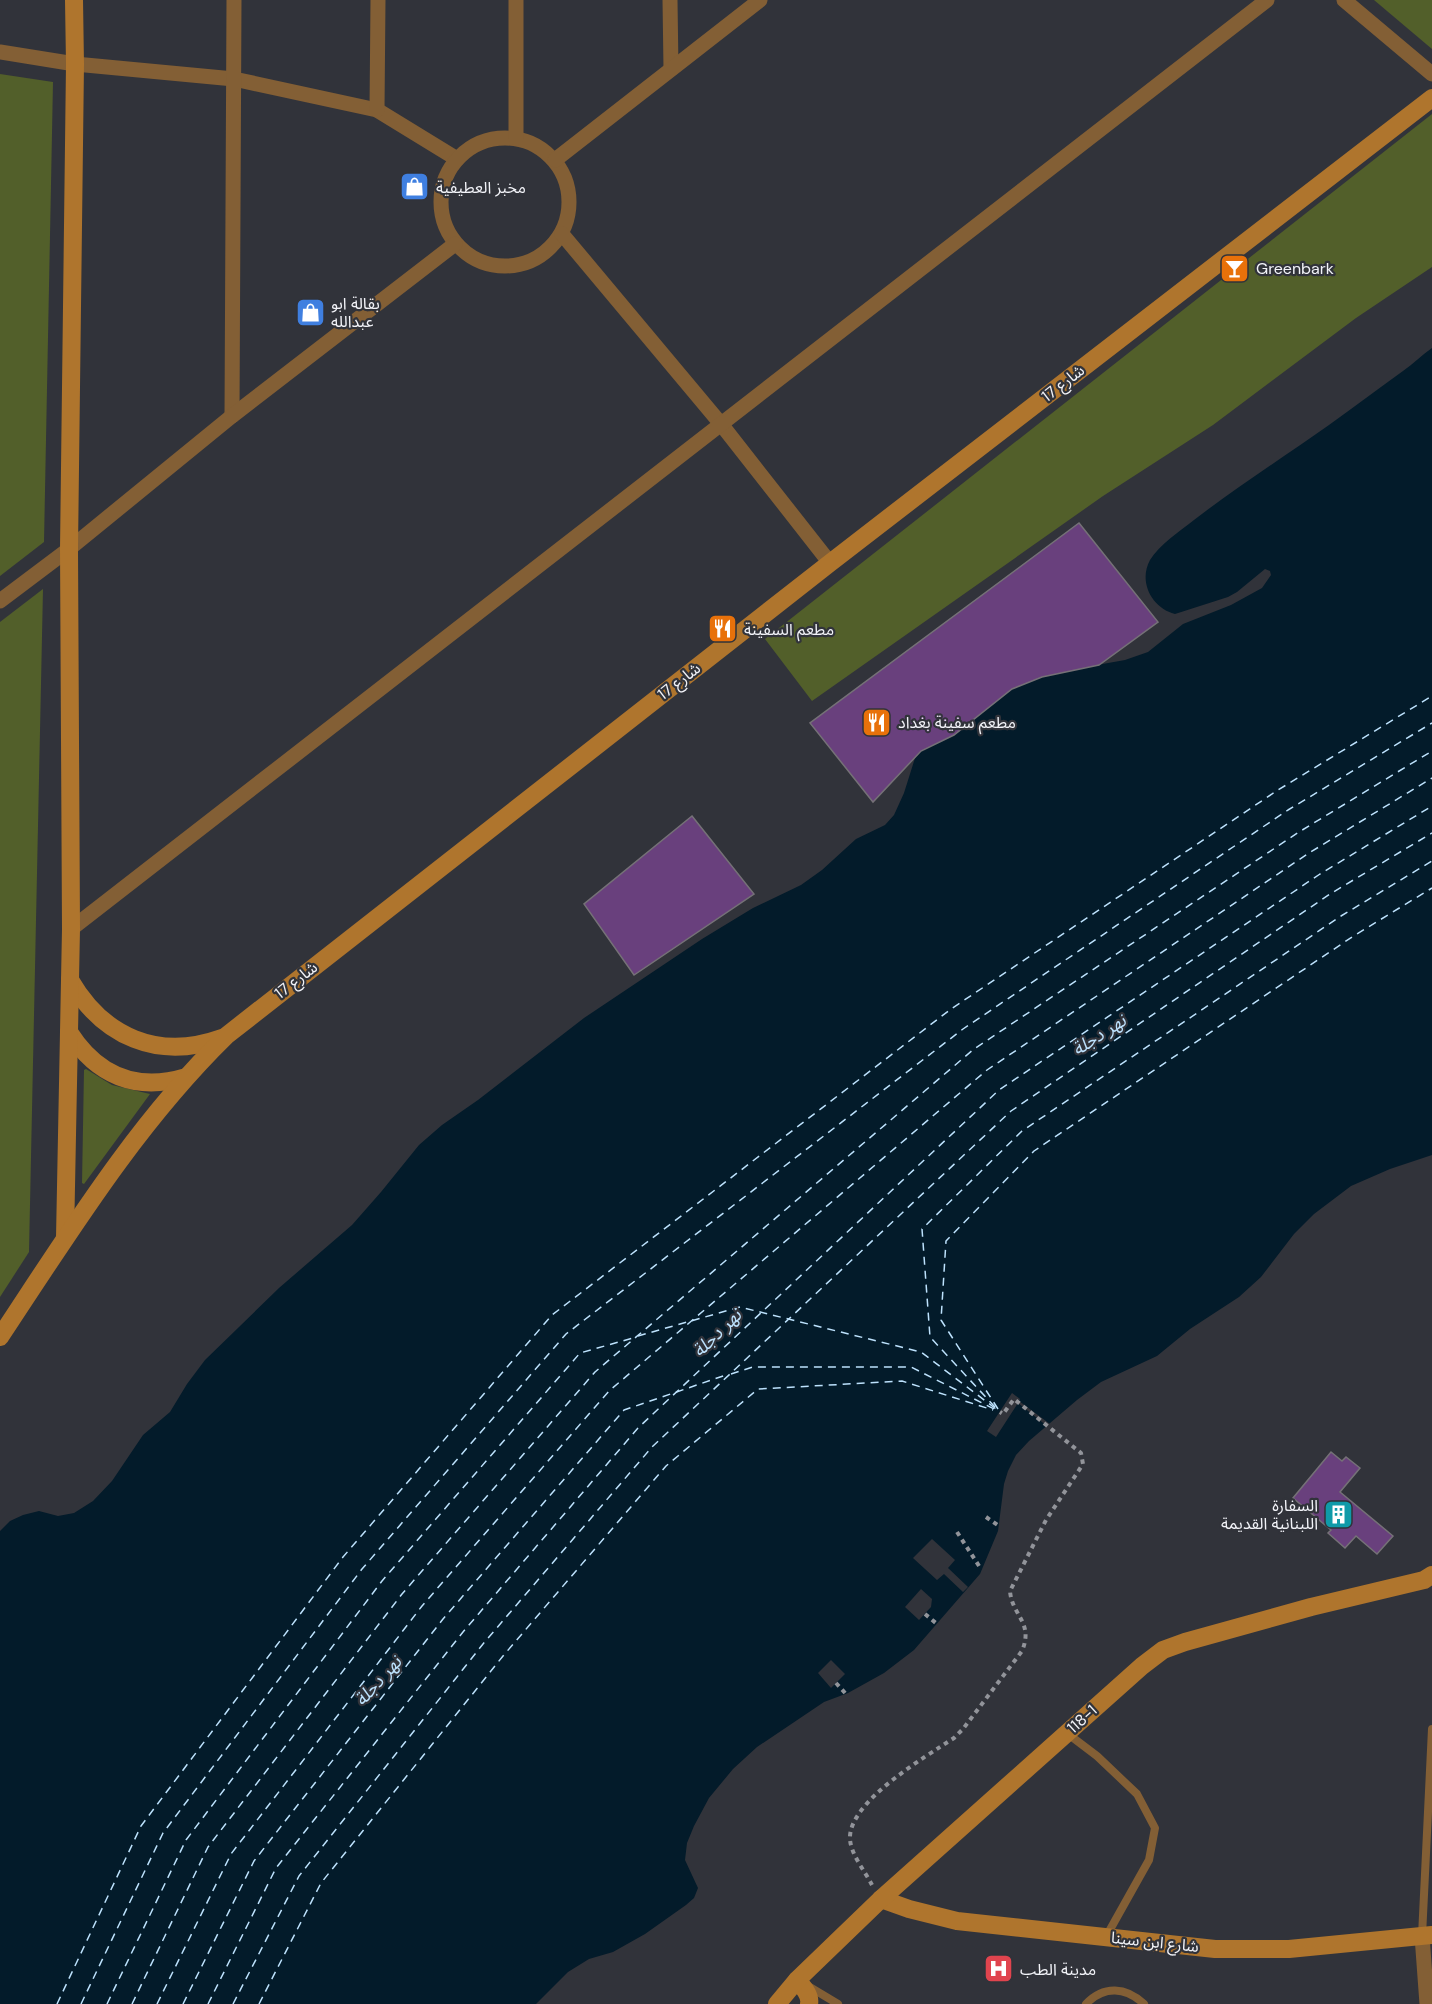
<svg xmlns="http://www.w3.org/2000/svg" width="1432" height="2004" font-family="'DM Sans','Noto Sans Arabic',sans-serif">
<style>
.green{fill:#525f2a}
.water{fill:#031b2a}
.pier{fill:#31333a}
.lines{fill:none;stroke-linecap:round;stroke-linejoin:round}
.ferry{stroke:#bde2fd;stroke-width:1.5;stroke-dasharray:8 6;stroke-linecap:butt}
.building{fill:#69407d;stroke:#757177;stroke-width:1.5}
.path{stroke:#92949a;stroke-width:4;stroke-dasharray:4.5 4.5;stroke-linecap:butt}
.lane{stroke:#835f35;stroke-width:8}
.street{stroke:#835f35;stroke-width:15}
.secondary{stroke:#af752d;stroke-width:18}
.labels{text-anchor:middle;dominant-baseline:central;stroke-width:4.5;stroke-linejoin:round;paint-order:stroke}
.poi-label{font-size:16px;fill:#f2f3f8;stroke:#31333a;text-anchor:start}
.street-label{font-size:16px;fill:#f2f3f8;stroke:#31333a}
.water-label{font-size:18px;font-style:italic;fill:#bde2fd;stroke:#31333a}
</style>
<rect width="100%" height="100%" fill="#31333a"/>
<g class="green">
<polygon points="1374,0 1432,0 1432,49"/>
<polygon points="0,74 53,82 44,542 0,576"/>
<polygon points="1432,114 1432,267 1356,318 1213,425 1103,496 812,701 765,639"/>
<polygon points="43,589 29,1252 0,1297 0,622"/>
<polygon points="86,1069 112,1085 150,1094 84,1184 82,1183 84,1070"/>
</g>
<path class="water" d="M1432,348v807l-42,14 -39,17 -37,28 -20,20 -33,43 -22,20 -49,32 -33,27 -56,26 -24,18 -48,41 -13,14 -8,16 -4,13 -6,47 -18,43 -66,76 -30,23 -36,20 -24,9 -67,45 -24,22 -24,29 -15,28 -7,17 -2,17 13,28 -4,10 -8,7 -41,29 -32,18 -24,7 -21,13 -32,32h-536v-473l10,-10 13,-6 16,-4 19,5 16,-3 19,-12 19,-20 31,-46 27,-23 17,-28 18,-24 74,-72 73,-63 29,-33 38,-47 23,-20 36,-25 106,-82 118,-79 51,-31 48,-23 21,-15 34,-31 29,-14 9,-10 10,-22 11,-35 6,-7 33,-16 58,-46 30,-12 27,-7 56,-10 23,-8 35,-28 48,-19 31,-17 9,-13 -1,-4 -5,-2 -28,23 -9,5 -53,17c-23,-6 -37,-32 -25,-54 10,-16 29,-28 44,-40 44,-34 90,-63 135,-95 25,-18 49,-36 74,-54 10,-7 19,-16 29,-23z"/>
<g class="pier">
<polygon points="1012,1393 1020,1399 1019,1401 1050,1424 1047,1426 1018,1403 996,1437 987,1431"/>
<polygon points="932,1539 955,1560 948,1568 968,1587 963,1592 944,1574 937,1580 913,1558"/>
<polygon points="921,1589 932,1599 931,1607 919,1620 905,1607"/>
<polygon points="831,1660 845,1674 831,1688 818,1673"/>
</g>
<g class="lines">
<g class="ferry">
<polyline points="638,1336 740,1307 921,1352 1000,1412"/>
<polyline points="731,1374 753,1367 911,1367 996,1410"/>
<polyline points="995,1407 930,1337 922,1229 1022,1131 1341,916 1432,861"/>
<polyline points="998,1409 941,1320 946,1241 1034,1151 1352,937 1432,888"/>
<polyline points="57,2004 141,1826 343,1557 552,1315 951,1009 1278,790 1432,696"/>
<polyline points="81,2004 163,1833 362,1569 566,1334 963,1029 1288,810 1432,723"/>
<polyline points="107,2004 186,1840 382,1581 580,1353 633,1338"/>
<polyline points="132,2004 208,1847 402,1594 595,1372 974,1049 1299,832 1432,751"/>
<polyline points="157,2004 231,1854 422,1606 609,1391 987,1070 1309,853 1432,778"/>
<polyline points="183,2004 254,1861 443,1619 624,1410 726,1375"/>
<polyline points="208,2004 276,1868 463,1632 638,1428 999,1090 1320,874 1432,806"/>
<polyline points="233,2004 299,1876 483,1644 652,1447 1011,1111 1330,894 1432,833"/>
<polyline points="259,2004 321,1883 503,1656 666,1466 758,1389 902,1381 993,1410"/>
</g>
</g>
<g class="building">
<polygon points="1079,523 1158,622 1099,665 1042,677 1012,689 954,735 921,751 873,802 810,723"/>
<polygon points="692,816 754,894 634,975 584,904"/>
<polygon points="1331,1452 1342,1461 1346,1457 1360,1468 1340,1492 1393,1536 1377,1554 1356,1536 1345,1548 1328,1533 1331,1530 1293,1498"/>
</g>
<g class="lines">
<g class="path">
<polyline points="986,1517 999,1526"/>
<polyline points="957,1532 981,1569"/>
<polyline points="925,1614 937,1624"/>
<polyline points="836,1683 846,1694"/>
<path d="M872,1885c-7,-14 -21,-30 -22,-46 -2,-37 75,-82 104,-101l9,-9 59,-78c12,-29 -10,-35 -12,-60l36,-71 37,-56 -2,-11 -67,-54 -11,15 -3,-2"/>
</g>
<g class="lane">
<polyline points="1068,1734 1097,1756 1137,1794 1155,1828 1149,1860 1107,1935"/>
<polyline points="1422,1936 1432,1729"/>
<polyline points="808,1986 838,2004"/>
<path d="M1086,2004c18,-19 40,-17 58,0"/>
</g>
<g class="street">
<polyline points="670,0 671,69"/>
<polyline points="1344,0 1432,74"/>
<polyline points="0,52 75,64 234,79 377,110 457,159"/>
<polyline points="377,110 378,0"/>
<circle cx="505" cy="202" r="64"/>
<polyline points="516,138 516,0"/>
<polyline points="555,160 760,0"/>
<polyline points="562,234 721,424 830,563"/>
<polyline points="232,416 234,0"/>
<polyline points="0,601 69,549 232,416 455,244"/>
<polyline points="71,929 1267,0"/>
<polyline points="1422,1936 1427,2004"/>
</g>
<g class="secondary">
<path d="M70,980c33,57 88,81 152,58"/>
<path d="M69,1032c28,44 67,60 117,45"/>
<polyline points="65,1238 71,929 69,549 75,64 74,0"/>
<path d="M0,1337c69,-104 136,-213 226,-301l604,-473 602,-465"/>
<polyline points="881,1899 909,1909 957,1921 1215,1949 1289,1949 1432,1935"/>
<path d="M797,1980c6,7 14,15 12,24"/>
<polyline points="777,2004 797,1980 881,1899 1142,1666 1163,1650 1185,1642 1311,1607 1424,1580 1432,1575"/>
</g>
</g>
<defs>
<symbol id="shop-square" viewBox="-11 -11 22 22"><rect x="-9" y="-9" width="18" height="18" rx="4" fill="#3f7fe0" stroke="#31333a"/><path d="M-5-2.5h2.3a2.7 3.5 0 0 1 5.4 0H5L5.5 6h-11ZM-1.5-2.5h3a1.5 2.3 0 0 0-3 0Z" fill="#fff"/></symbol>
<symbol id="bar-square" viewBox="-11 -11 22 22"><rect x="-9" y="-9" width="18" height="18" rx="4" fill="#e8710a" stroke="#31333a"/><path d="M-6-5H6L.8 .8V4.5H3.5V6h-7V4.5H-.8V.8Z" fill="#fff"/></symbol>
<symbol id="restaurant-square" viewBox="-11 -11 22 22"><rect x="-9" y="-9" width="18" height="18" rx="4" fill="#e8710a" stroke="#31333a"/><path d="M-5-6h1v4h1v-4h1v4h1v-4h1v5L-1.5 .5V6h-2V.5L-5-1ZM5-6V6H3V1.5H1.5Q1.5-4 5-6Z" fill="#fff"/></symbol>
<symbol id="building-square" viewBox="-11 -11 22 22"><rect x="-9" y="-9" width="18" height="18" rx="4" fill="#0f9aa8" stroke="#31333a"/><path d="M-4-6H4V6H1V3H-1V6H-4ZM-2.5-4.3h1.7v1.8h-1.7ZM.8-4.3h1.7v1.8H.8ZM-2.5-1h1.7V.8h-1.7ZM.8-1h1.7V.8H.8Z" fill="#fff"/></symbol>
<symbol id="hospital-square" viewBox="-11 -11 22 22"><rect x="-9" y="-9" width="18" height="18" rx="4" fill="#e0444e" stroke="#31333a"/><path d="M-5-5h3v3.5h4V-5h3V5h-3V1.5h-4V5h-3Z" fill="#fff"/></symbol>
</defs>
<g fill-rule="evenodd">
<use href="#shop-square" x="398" y="170" width="33" height="33"/>
<use href="#bar-square" x="1218" y="252" width="33" height="33"/>
<use href="#shop-square" x="294" y="296" width="33" height="33"/>
<use href="#restaurant-square" x="706" y="612" width="33" height="33"/>
<use href="#restaurant-square" x="860" y="706" width="33" height="33"/>
<use href="#building-square" x="1322" y="1498" width="33" height="33"/>
<use href="#hospital-square" x="982" y="1952" width="33" height="33"/>
</g>
<g class="labels">
<g class="poi-label">
<text x="436" y="187">مخبز العطيفية</text>
<text x="1256" y="268">Greenbark</text>
<text x="331" y="303">بقالة ابو<tspan x="331" dy="18">عبدالله</tspan></text>
<text x="744" y="629">مطعم السفينة</text>
<text x="898" y="722">مطعم سفينة بغداد</text>
<text x="1318" y="1505" text-anchor="end">السفارة<tspan x="1318" dy="18">اللبنانية القديمة</tspan></text>
<text x="1020" y="1969">مدينة الطب</text>
</g>
<g class="street-label">
<text transform="translate(1063 383) rotate(-38)">شارع 17</text>
<text transform="translate(679 681) rotate(-38)">شارع 17</text>
<text transform="translate(296 980) rotate(-38)">شارع 17</text>
<text transform="translate(1082 1719) rotate(-42)">118-1</text>
<text transform="translate(1155 1942) rotate(6)">شارع ابن سينا</text>
</g>
<g class="water-label">
<text transform="translate(1099 1035) rotate(-33)">نهر دجلة</text>
<text transform="translate(717 1333) rotate(-44)">نهر دجلة</text>
<text transform="translate(378 1681) rotate(-48)">نهر دجلة</text>
</g>
</g>
</svg>
